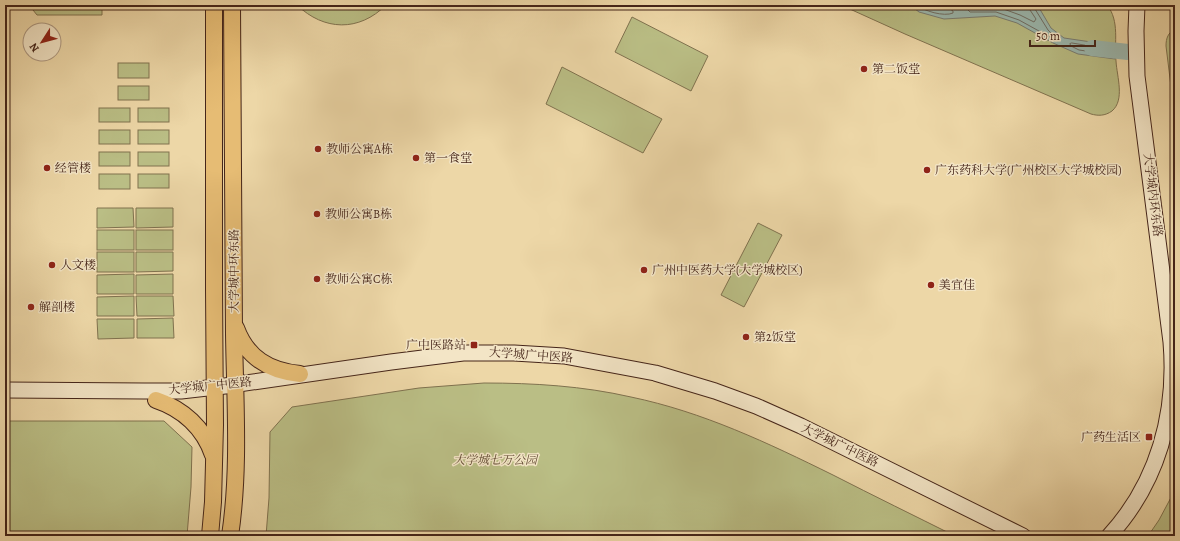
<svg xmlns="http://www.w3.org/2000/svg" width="1180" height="541" font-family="Alegreya,'Noto Serif SC',serif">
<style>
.green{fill:#babe85;stroke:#80724f}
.water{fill:#9bb8af;stroke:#797d73}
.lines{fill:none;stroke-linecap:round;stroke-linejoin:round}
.shore{stroke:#706e64;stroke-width:1}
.river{stroke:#9bb8af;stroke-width:16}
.secondary-casing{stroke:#452519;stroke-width:17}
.primary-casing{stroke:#452519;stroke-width:18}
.secondary{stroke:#f3e5c6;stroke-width:15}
.primary{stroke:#e6bc74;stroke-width:16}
.poi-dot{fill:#8f2418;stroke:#f3e5c6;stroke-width:1.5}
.labels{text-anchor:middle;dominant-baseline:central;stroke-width:3;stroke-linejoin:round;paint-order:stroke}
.poi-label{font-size:12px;fill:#452519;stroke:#f3e5c6;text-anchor:start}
.street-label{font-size:12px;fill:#452519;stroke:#f3e5c6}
.park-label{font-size:12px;font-style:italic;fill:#624b34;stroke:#f3e5c6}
</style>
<rect width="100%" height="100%" fill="#edd7a7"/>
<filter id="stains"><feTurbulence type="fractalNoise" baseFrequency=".005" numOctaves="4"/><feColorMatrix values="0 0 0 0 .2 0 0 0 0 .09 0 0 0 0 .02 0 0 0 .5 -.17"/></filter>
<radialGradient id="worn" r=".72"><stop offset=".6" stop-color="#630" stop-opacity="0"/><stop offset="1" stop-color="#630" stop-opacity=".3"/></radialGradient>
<g class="green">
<polygon points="29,5 102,5 102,15 37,15"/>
<path d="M297,5h89c-27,27 -62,26 -89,0z"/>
<path d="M841,5h266c13,16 7,38 9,56 1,16 9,39 -4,50 -7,5 -14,5 -21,3l-186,-80z"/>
<polygon points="632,17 708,56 691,91 615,52"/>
<path d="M1175,29v90l-9,-73c0,-8 2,-13 9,-17z"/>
<rect x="118" y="63" width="31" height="15"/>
<polygon points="562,67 662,119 643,153 546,104"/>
<rect x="118" y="86" width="31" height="14"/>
<rect x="99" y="108" width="31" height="14"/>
<rect x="138" y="108" width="31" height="14"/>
<rect x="99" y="130" width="31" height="14"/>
<rect x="138" y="130" width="31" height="14"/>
<rect x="99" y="152" width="31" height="14"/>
<rect x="138" y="152" width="31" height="14"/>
<rect x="99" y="174" width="31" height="15"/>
<rect x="138" y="174" width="31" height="14"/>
<polygon points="97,208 133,208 134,227 97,228"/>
<polygon points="136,208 173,208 173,227 136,228"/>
<polygon points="758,223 782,235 744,307 721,295"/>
<rect x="97" y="230" width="37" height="20"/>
<rect x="136" y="230" width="37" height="20"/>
<rect x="97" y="252" width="37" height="20"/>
<polygon points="136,252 173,252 173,271 136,272"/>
<polygon points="134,274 134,294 97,294 97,275"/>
<polygon points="173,274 173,294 136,294 136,275"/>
<polygon points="134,296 134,316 97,316 97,297"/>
<polygon points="136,296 173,296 174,316 137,316"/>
<polygon points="173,318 174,338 137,338 137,319"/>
<polygon points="97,319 134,319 134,338 98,339"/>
<path d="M484,383c50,0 99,3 147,14 72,15 137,46 202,78 41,21 82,41 122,61h-689l3,-38 1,-66 22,-25 127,-19z"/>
<polygon points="5,421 164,421 192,447 191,487 187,536 5,536"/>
<polygon points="1175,490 1175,536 1148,536 1159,520"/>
</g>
<polygon class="water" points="910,5 947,5 957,8 985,5 1036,5 1038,6 1051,28 1064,38 1112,45 1115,59 1078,54 1053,43 1017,23 995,16 944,19 919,12"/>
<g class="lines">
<g class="shore">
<path d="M916,5c8,6 28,12 37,8v-2l-3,-2 -1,-4"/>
<polyline points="970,5 968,10 970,12 996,12 1019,20 1048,36 1050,36 1051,33 1048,30 1035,9 1035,5"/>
<polyline points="975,5 977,7 998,7 1020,15 1034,22 1036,19 1030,10 1029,5"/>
<polygon points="1072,43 1108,49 1110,53 1108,54 1079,50 1071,46 1070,44"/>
</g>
<polyline class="river" points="1092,48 1128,52"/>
<defs>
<g id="secondary">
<polyline points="5,390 144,391 181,391 225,386 391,362 463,353 514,353 564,356 655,373 715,391 756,406 801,426 1023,536"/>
<path d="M1109,536c49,-53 68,-123 62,-194l-34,-266 -1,-45 1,-26"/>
</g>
<g id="primary">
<path d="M236,328c11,30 33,43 64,46"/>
<path d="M156,400c27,9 48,28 57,55"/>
<polyline points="210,536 213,502 215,425 214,289 214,5"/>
<path d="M230,536c10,-67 5,-135 4,-202 -1,-110 -1,-219 -2,-329"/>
</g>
</defs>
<use href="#secondary" class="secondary-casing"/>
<use href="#primary" class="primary-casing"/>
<use href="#secondary" class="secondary"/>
<use href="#primary" class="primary"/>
</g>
<g class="poi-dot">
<circle cx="864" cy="69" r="4"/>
<circle cx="318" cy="149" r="4"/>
<circle cx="416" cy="158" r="4"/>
<circle cx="47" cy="168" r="4"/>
<circle cx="927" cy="170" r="4"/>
<circle cx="317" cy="214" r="4"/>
<circle cx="52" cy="265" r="4"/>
<circle cx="644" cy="270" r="4"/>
<circle cx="317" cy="279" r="4"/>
<circle cx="931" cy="285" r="4"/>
<circle cx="31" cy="307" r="4"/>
<circle cx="746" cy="337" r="4"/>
<rect x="470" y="341" width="8" height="8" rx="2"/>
<rect x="1145" y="433" width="8" height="8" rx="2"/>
</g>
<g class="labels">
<g class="poi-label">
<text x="872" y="69">第二饭堂</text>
<text x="326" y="149">教师公寓A栋</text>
<text x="424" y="158">第一食堂</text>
<text x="55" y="168">经管楼</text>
<text x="935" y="170">广东药科大学(广州校区大学城校园)</text>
<text x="325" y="214">教师公寓B栋</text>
<text x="60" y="265">人文楼</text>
<text x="652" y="270">广州中医药大学(大学城校区)</text>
<text x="325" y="279">教师公寓C栋</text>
<text x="939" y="285">美宜佳</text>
<text x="39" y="307">解剖楼</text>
<text x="754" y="337">第2饭堂</text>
<text x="466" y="345" text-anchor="end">广中医路站</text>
<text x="1141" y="437" text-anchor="end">广药生活区</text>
</g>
<g class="street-label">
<text transform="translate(1153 195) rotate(83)">大学城内环东路</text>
<text transform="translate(234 271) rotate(-90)">大学城中环东路</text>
<text transform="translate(531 355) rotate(4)">大学城广中医路</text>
<text transform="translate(210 386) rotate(-6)">大学城广中医路</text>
<text transform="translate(840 445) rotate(26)">大学城广中医路</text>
</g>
<g class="park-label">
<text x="495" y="460">大学城七万公园</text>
</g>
</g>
<rect width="1180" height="541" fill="none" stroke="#edd7a7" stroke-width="20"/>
<rect x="6" y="6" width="1168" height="529" fill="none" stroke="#452519" stroke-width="2"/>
<rect x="10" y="10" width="1160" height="521" fill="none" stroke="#452519"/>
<g transform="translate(42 42) rotate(234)"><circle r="19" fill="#f3e5c6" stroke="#ad9881"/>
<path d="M0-3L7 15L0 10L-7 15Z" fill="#8f2418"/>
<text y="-6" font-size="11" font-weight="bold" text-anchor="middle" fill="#452519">N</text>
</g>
<path d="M1030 40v6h65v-6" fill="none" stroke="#452519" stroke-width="2"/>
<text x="1036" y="40" font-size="12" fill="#452519" stroke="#f3e5c6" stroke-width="3" paint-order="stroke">50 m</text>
<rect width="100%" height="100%" filter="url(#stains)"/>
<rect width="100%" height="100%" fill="url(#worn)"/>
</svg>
